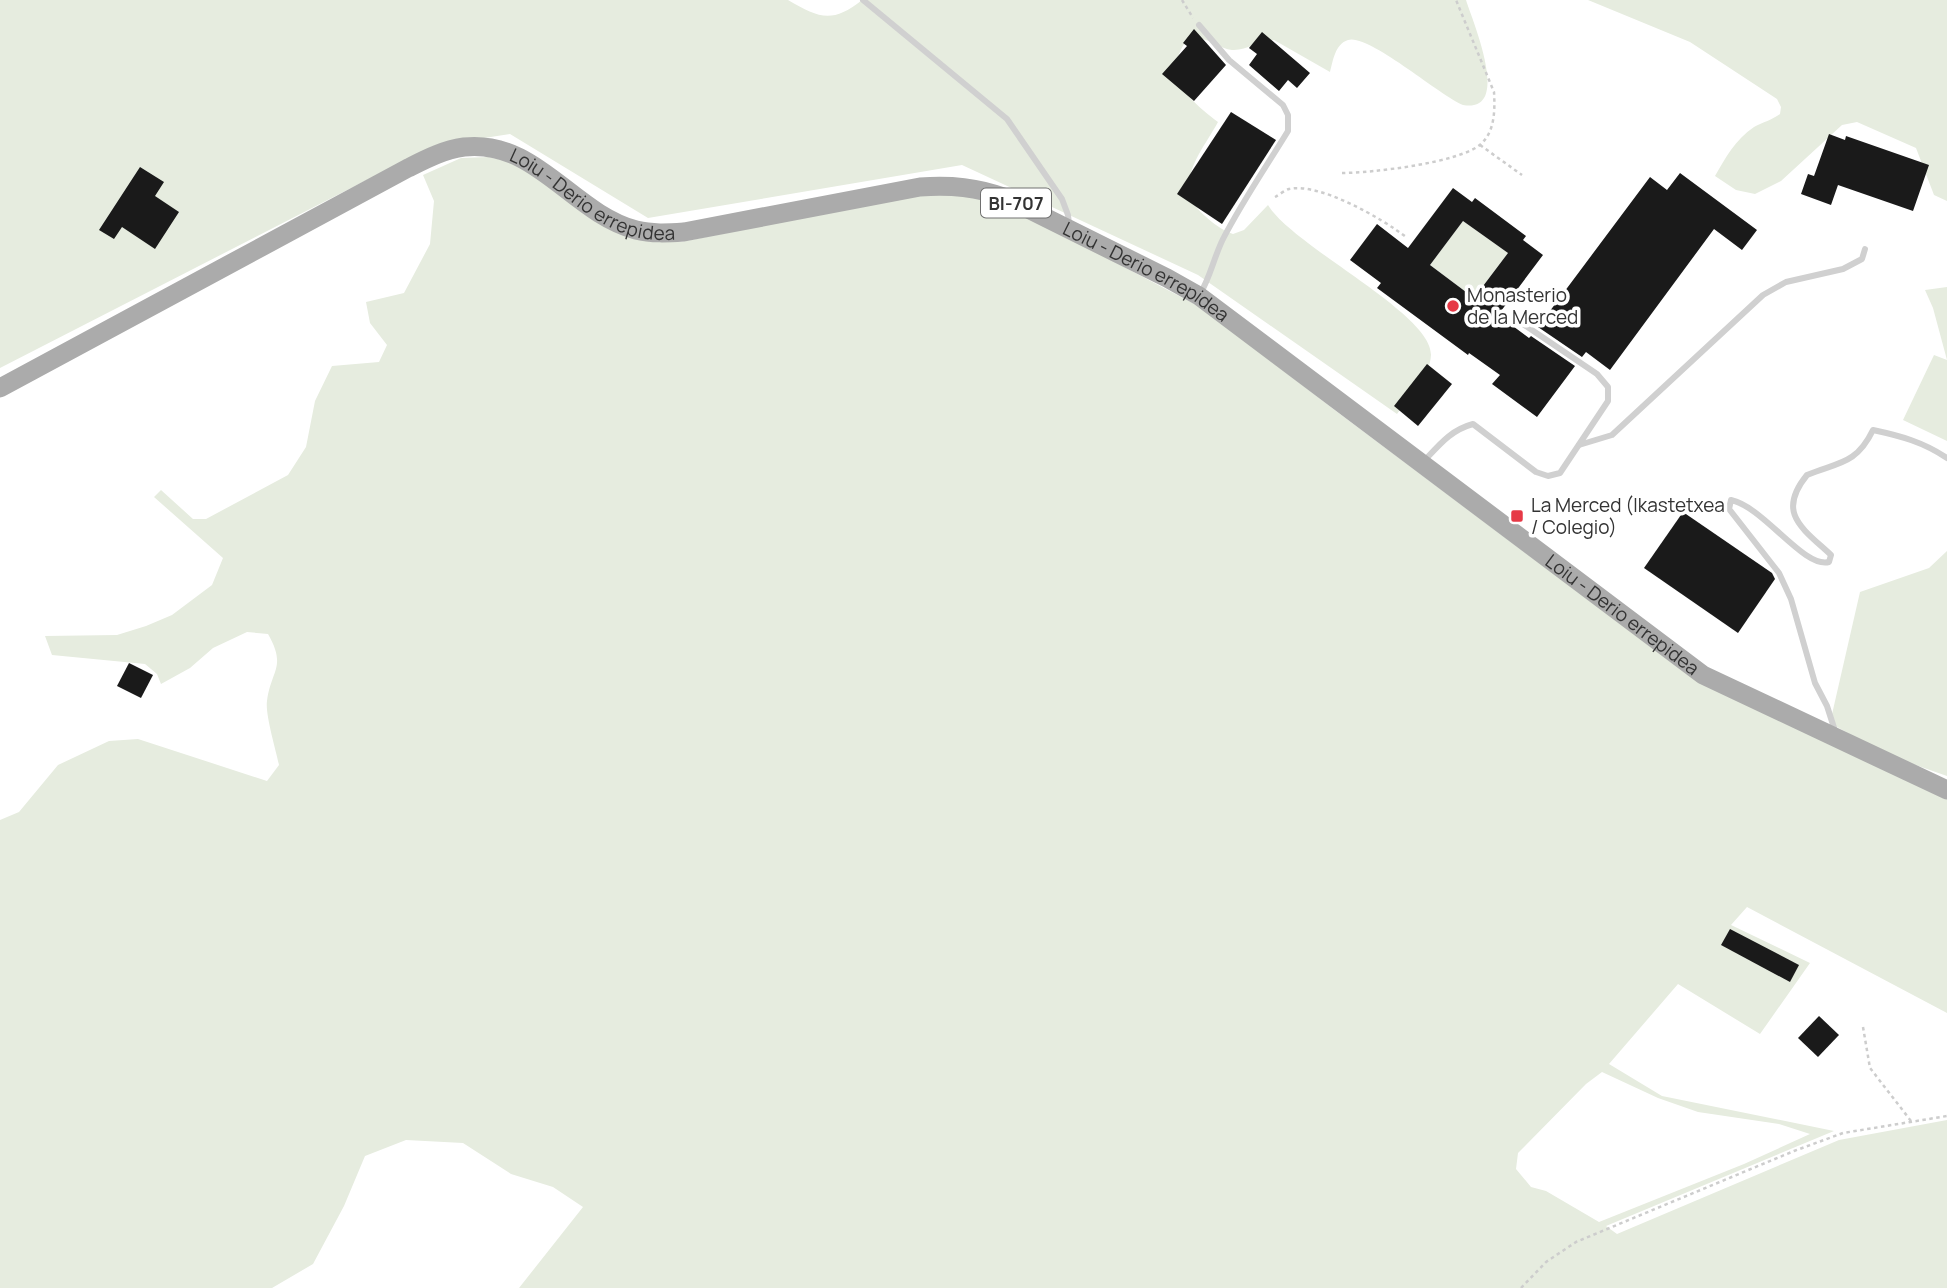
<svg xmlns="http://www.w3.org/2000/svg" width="1947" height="1288" font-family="Manrope,sans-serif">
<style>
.green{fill:#e6ecdf;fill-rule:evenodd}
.building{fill:#1a1a1a;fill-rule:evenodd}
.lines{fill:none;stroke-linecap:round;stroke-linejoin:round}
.path{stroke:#cdcdcd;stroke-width:2.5;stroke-dasharray:3.5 3.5;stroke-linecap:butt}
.service{stroke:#d0d0d0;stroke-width:6}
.primary{stroke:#ababab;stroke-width:19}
.poi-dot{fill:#e63946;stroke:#fff;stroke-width:2.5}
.labels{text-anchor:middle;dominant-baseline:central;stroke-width:7;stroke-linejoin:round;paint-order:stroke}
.shield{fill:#fff;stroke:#707070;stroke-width:2}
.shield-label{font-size:18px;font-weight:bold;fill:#333}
.street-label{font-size:19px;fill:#333;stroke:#fff}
.poi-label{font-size:19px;fill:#333;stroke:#fff;text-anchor:start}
</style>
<rect width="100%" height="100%" fill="#fff"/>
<g class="green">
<path d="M0,0h788c31,18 44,24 74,0h604c6,20 47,114 -3,105 -24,-10 -95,-72 -115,-65 -13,4 -15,21 -18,32l-56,-32c-15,0 -27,11 -42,10 -13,-1 -28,-16 -42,-11 -5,2 -8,8 -10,13 -15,29 17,54 38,70 -17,31 -48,64 -13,94 9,8 17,14 28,18l11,-4 24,-25c24,41 164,108 163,150 -1,21 -22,43 -34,59l-199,-139 -236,-110 -314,53 -138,-84 -77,12 -433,222z"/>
<path d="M1588,0h359v201l-13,-6 -18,-47 -59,-26 -15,3 -61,56 -26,13 -19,-4 -21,-14c11,-19 20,-36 39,-49 9,-5 18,-7 26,-13l1,-7 -4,-8 -87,-57z"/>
<path d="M488,157l23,5 139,80h31l228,-45 39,-4 32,5 49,19 171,90 136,104 270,202 341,185v215l-200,-106 -16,18 79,38 -50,71 -82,-50 -69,80 53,32 172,35 -228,95 11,8 222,-94 108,-20v168h-1428l64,-81 -30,-20 -42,-13 -48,-31 -57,-3 -41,16 -21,50 -31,58 -41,24h-272v-468l19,-8 39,-47 51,-24 29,-2 129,42 12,-16c-3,-15 -14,-51 -12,-64 4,-31 20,-34 1,-67l-21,-2 -34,16 -23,20 -29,16 -4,-10 -12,-10 -93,-9 -7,-19 72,-1 29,-9 26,-11 40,-30 11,-27 -69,-61 7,-7 32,29h13l82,-44 18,-28 9,-46 17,-35 47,-4 8,-17 -17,-22 -4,-21 38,-9 26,-49 4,-43 -11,-26 38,-17zM1602,1072l56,26 40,14 81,12 31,10 -66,30 -145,58 -53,-31 -15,-4 -15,-18 2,-16 68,-69z"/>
<polygon points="1463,221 1508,253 1474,298 1430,265"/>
<polygon points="1947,287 1947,441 1903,420 1934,355 1947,360 1933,308 1925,290"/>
<polygon points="1947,551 1947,776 1887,755 1830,723 1860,592 1929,568"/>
</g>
<g class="building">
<polygon points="1194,29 1226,65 1194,101 1162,74 1187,46 1183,43"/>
<polygon points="1262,32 1310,73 1297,88 1288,80 1279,91 1249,65 1257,54 1249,48"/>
<polygon points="1231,112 1276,140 1222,224 1177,194"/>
<polygon points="1829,134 1845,140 1846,136 1929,165 1913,211 1838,185 1831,205 1801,194 1808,174 1814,176"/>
<polygon points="140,167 164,182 155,196 179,212 155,249 122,227 114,239 99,230"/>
<polygon points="1680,173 1757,230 1742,250 1714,229 1610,370 1586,352 1582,357 1538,327 1650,177 1667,190"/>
<path d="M1453,188l19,14 3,-4 51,38 -3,4 20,15 -45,60 31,23 2,-2 44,30 -38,51 -45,-33 8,-9 -31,-22 -1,2 -91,-67 4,-5 -31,-23 27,-36 31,24zM1463,221l45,32 -34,45 -44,-33z"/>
<polygon points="1427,364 1452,384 1418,426 1394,406"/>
<polygon points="1683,512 1772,573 1775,579 1738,633 1644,568"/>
<polygon points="129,663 153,675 141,698 117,686"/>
<polygon points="1730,929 1799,965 1790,982 1721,945"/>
<polygon points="1819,1016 1839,1035 1818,1057 1798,1038"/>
</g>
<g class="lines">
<g class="path">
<polyline points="1182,0 1193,18"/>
<polyline points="1480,145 1522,175"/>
<path d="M1342,173c28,0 118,-10 139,-29 14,-13 14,-34 13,-52l-38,-92"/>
<path d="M1275,197c4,-2 10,-7 14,-8 30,-7 94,30 117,48"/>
<polyline points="1863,1027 1870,1068 1911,1121"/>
<polyline points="1521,1288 1546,1262 1576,1242 1794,1151 1843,1133 1947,1116"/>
</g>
<g class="service">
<polyline points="863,0 1007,119 1062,199 1068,215 1069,224"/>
<path d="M1199,25l30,35 54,45 5,10v16c-22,36 -46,71 -65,108 -9,18 -13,39 -23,55"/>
<polyline points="1579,445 1612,435 1763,295 1786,282 1843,269 1862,259 1865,249"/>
<path d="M1425,460c15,-16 26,-30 48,-36l63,48 12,4 12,-3 48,-72v-14l-11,-13 -74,-50"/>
<path d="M1836,734l-9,-28 -12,-23 -24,-84 -12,-26 -50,-64 2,-9c33,7 73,69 98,62l2,-7c-29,-27 -55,-42 -24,-80 31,-13 49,-10 66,-45 28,6 50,12 74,28"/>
</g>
<path class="primary" id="s1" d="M0,388l408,-220c18,-9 35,-18 56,-21 72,-8 108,66 172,83 16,4 32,3 48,2l236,-45c31,-2 57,0 86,11l161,80 32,18 504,379 244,115"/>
</g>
<g class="poi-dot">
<circle cx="1453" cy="306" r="7"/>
<rect x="1510" y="509" width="14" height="14" rx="3.5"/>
</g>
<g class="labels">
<rect class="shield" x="981" y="188.5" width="70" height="29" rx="5"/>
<g class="shield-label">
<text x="1016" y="203">BI-707</text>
</g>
<g class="street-label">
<text stroke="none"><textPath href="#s1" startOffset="665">Loiu - Derio errepidea</textPath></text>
<text stroke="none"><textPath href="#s1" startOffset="1253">Loiu - Derio errepidea</textPath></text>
<text stroke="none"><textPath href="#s1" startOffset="1841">Loiu - Derio errepidea</textPath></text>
</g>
<g class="poi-label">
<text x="1467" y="295">Monasterio<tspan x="1467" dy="22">de la Merced</tspan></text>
<text x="1531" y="505">La Merced (Ikastetxea<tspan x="1531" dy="22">/ Colegio)</tspan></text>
</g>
</g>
</svg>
